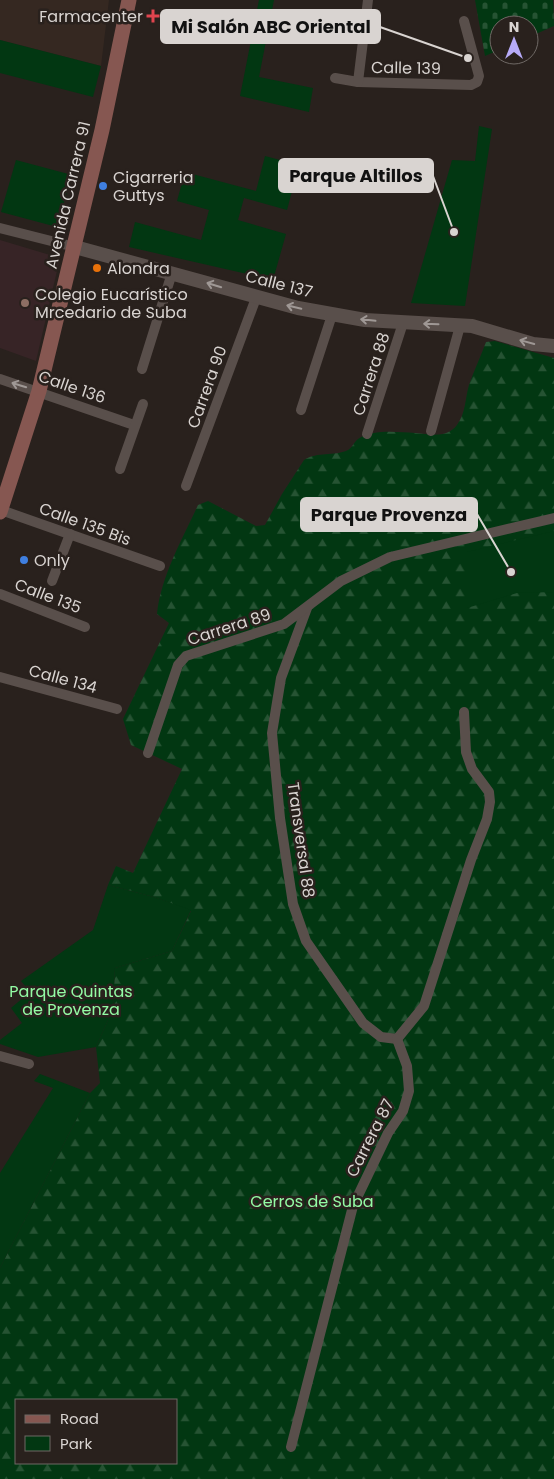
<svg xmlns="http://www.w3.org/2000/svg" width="554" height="1479" font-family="Poppins,sans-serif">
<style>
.built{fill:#352821}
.education{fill:#372426}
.forest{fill:url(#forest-firs);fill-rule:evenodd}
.cemetery{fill:url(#cemetery-stones)}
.park{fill:#023712}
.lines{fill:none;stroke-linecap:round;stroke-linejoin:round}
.minor{stroke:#594f4b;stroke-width:10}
.tertiary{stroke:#594f4b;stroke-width:14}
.secondary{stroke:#865751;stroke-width:15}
.oneway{stroke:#9f9895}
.health-dot{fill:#e0444e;stroke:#29211d;stroke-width:2}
.shop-dot{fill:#3f7fe0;stroke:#29211d;stroke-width:2}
.food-dot{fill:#e8710a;stroke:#29211d;stroke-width:2}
.education-dot{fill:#8d6e63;stroke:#29211d;stroke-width:2}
.labels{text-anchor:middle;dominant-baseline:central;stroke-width:5;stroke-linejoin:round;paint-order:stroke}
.poi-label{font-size:16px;fill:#d9d4d1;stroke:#29211d;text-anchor:start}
.street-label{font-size:16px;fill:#d9d4d1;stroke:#29211d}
.park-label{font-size:16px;fill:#93fba4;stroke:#29211d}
.leader{fill:none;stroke:#d9d4d1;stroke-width:2}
.callout-dot{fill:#d9d4d1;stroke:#29211d;stroke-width:2}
.callout{fill:#d9d4d1;stroke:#d9d4d1;stroke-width:2}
.callout-label{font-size:18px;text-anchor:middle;font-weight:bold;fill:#111}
</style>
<defs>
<pattern id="forest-firs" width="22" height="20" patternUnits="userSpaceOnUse" patternTransform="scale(1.25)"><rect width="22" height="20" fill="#023712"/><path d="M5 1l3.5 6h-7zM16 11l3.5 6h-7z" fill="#265333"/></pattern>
<pattern id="cemetery-stones" width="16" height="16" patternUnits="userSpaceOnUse" patternTransform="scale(1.25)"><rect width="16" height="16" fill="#023712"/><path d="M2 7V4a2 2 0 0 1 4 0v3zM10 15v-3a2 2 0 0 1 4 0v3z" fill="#265333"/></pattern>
</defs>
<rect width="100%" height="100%" fill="#29211d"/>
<polygon class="built" points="0,0 109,0 101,66 0,40"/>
<polygon class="education" points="0,240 60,258 36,361 0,348"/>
<path class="forest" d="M495,341l59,17v1121h-554v-211l90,-175 10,-10 -4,-36 17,-38 2,-41 57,-17 19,-40 -37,-14 -46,-12 8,-19 17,7 49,-104 -51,-24 -8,-26 46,-96 -12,-9c4,-38 25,-74 41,-109l10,-4 48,25 9,-1 17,-31 22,-34c14,-9 29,-3 44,-10 4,-2 6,-8 10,-11 14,-10 40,-7 57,-6 15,1 31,6 42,-8 9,-12 8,-27 12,-40 5,-15 12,-29 17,-43zM16,1400h160v63h-160z"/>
<polygon class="cemetery" points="475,0 553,0 554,26 529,37 529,25 499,25 499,50 485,56"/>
<g class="park">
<polygon points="259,0 274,0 259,77 313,88 309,112 240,96"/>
<polygon points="0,40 101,66 93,97 0,73"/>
<polygon points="479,126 492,129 465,306 411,303 452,160 475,161"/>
<polygon points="265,156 299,165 287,210 244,198 238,220 286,234 273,280 129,247 135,222 201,240 209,210 177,201 185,172 256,191"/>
<polygon points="16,160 72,175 57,227 1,212"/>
<polygon points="554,531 554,592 517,593 467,608 467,552"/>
<polygon points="108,885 154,897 191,910 172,951 115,968 113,1009 96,1047 38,1057 0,1044 0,1040 22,1023 11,1008 30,992 21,981 93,930"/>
<polygon points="40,1074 90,1093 0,1268 0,1173 53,1088 34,1081"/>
</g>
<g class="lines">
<g class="minor">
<polyline points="335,78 358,82 471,85 477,82 479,76 464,21"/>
<polyline points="358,82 368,0"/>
<polyline points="0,228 75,247"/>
<polyline points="142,369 172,273"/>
<polyline points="0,379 134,425"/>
<polyline points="301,410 332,315"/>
<polyline points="431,431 460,326"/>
<polyline points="367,434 403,323"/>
<polyline points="120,469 143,404"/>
<polyline points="186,486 256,298"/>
<polyline points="1,510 160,566"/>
<polyline points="52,581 70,534"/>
<polyline points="0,594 85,627"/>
<polyline points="307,608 281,678 272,733 280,818 293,904 306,941 363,1023 381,1037 397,1039"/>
<polyline points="0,677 117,709"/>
<polyline points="148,753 178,665 186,656 284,624 341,581 390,557 554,518"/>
<polyline points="397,1039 424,1006 471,860 487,819 490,802 489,792 472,769 466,752 464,712"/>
<polyline points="0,1056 29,1064"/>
<polyline points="291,1447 353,1206 388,1133 403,1111 409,1091 407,1066 397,1039"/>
</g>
<polyline class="tertiary" points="75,247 298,308 365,320 472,326 533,344 554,346"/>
<polyline class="secondary" points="0,512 39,391 102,130 129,0"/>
</g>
<defs><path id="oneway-shaft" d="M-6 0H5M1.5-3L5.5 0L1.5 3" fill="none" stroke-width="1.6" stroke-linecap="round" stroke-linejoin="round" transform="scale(1.25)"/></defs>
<g class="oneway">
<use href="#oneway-shaft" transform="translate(214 285) rotate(-163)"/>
<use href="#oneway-shaft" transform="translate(294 307) rotate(-167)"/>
<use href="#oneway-shaft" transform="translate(368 320) rotate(-174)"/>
<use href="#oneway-shaft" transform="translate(431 324) rotate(-178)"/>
<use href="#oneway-shaft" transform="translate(527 342) rotate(-165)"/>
<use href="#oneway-shaft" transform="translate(19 385) rotate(-163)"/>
</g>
<path class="health-dot" d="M150.5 8.5h5v5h5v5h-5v5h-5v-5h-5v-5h5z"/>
<g class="shop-dot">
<circle cx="103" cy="186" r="5"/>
<circle cx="24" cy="560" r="5"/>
</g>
<circle class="food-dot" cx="97" cy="268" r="5"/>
<circle class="education-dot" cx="25" cy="303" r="5"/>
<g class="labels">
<g class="poi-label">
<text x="143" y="16" text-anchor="end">Farmacenter</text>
<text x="113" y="177">Cigarreria<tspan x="113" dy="18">Guttys</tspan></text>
<text x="107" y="268">Alondra</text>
<text x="35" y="294">Colegio Eucarístico<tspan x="35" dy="18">Mrcedario de Suba</tspan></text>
<text x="34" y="560">Only</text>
</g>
<g class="street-label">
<text transform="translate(406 68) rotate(1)">Calle 139</text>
<text transform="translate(68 195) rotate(-77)">Avenida Carrera 91</text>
<text transform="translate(279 284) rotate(14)">Calle 137</text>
<text transform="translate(371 374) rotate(-72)">Carrera 88</text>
<text transform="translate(72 387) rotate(19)">Calle 136</text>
<text transform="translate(207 387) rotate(-70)">Carrera 90</text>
<text transform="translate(85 524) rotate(20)">Calle 135 Bis</text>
<text transform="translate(48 596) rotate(21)">Calle 135</text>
<text transform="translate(229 627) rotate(-18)">Carrera 89</text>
<text transform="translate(63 679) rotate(15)">Calle 134</text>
<text transform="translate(301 840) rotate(82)">Transversal 88</text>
<text transform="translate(370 1138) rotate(-63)">Carrera 87</text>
</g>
<g class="park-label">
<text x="71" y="991">Parque Quintas<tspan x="71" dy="18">de Provenza</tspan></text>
<text x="312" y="1201">Cerros de Suba</text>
</g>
</g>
<path class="leader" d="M468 58L380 27M454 232L433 176M511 572L477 514"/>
<g class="callout-dot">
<circle cx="468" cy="58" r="5"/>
<circle cx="454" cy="232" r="5"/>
<circle cx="511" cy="572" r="5"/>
</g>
<g class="callout">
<rect x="161" y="10" width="219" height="33" rx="5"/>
<rect x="279" y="159" width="154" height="33" rx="5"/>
<rect x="301" y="498" width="176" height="33" rx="5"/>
</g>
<g class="callout-label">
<text x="271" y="33">Mi Salón ABC Oriental</text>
<text x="356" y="182">Parque Altillos</text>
<text x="389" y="521">Parque Provenza</text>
</g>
<rect x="15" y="1399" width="162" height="65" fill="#29211d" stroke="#6f6965"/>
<rect x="25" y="1415" width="25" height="8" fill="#865751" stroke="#6f6965"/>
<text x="60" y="1424" font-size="15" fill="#d9d4d1">Road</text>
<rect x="25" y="1436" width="25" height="15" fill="#023712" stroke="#6f6965"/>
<text x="60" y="1449" font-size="15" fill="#d9d4d1">Park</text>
<g transform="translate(514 40)"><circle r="24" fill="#29211d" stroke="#6f6965"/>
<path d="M0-4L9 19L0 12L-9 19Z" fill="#b7abf8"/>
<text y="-8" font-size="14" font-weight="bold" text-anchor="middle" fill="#d9d4d1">N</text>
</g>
</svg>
